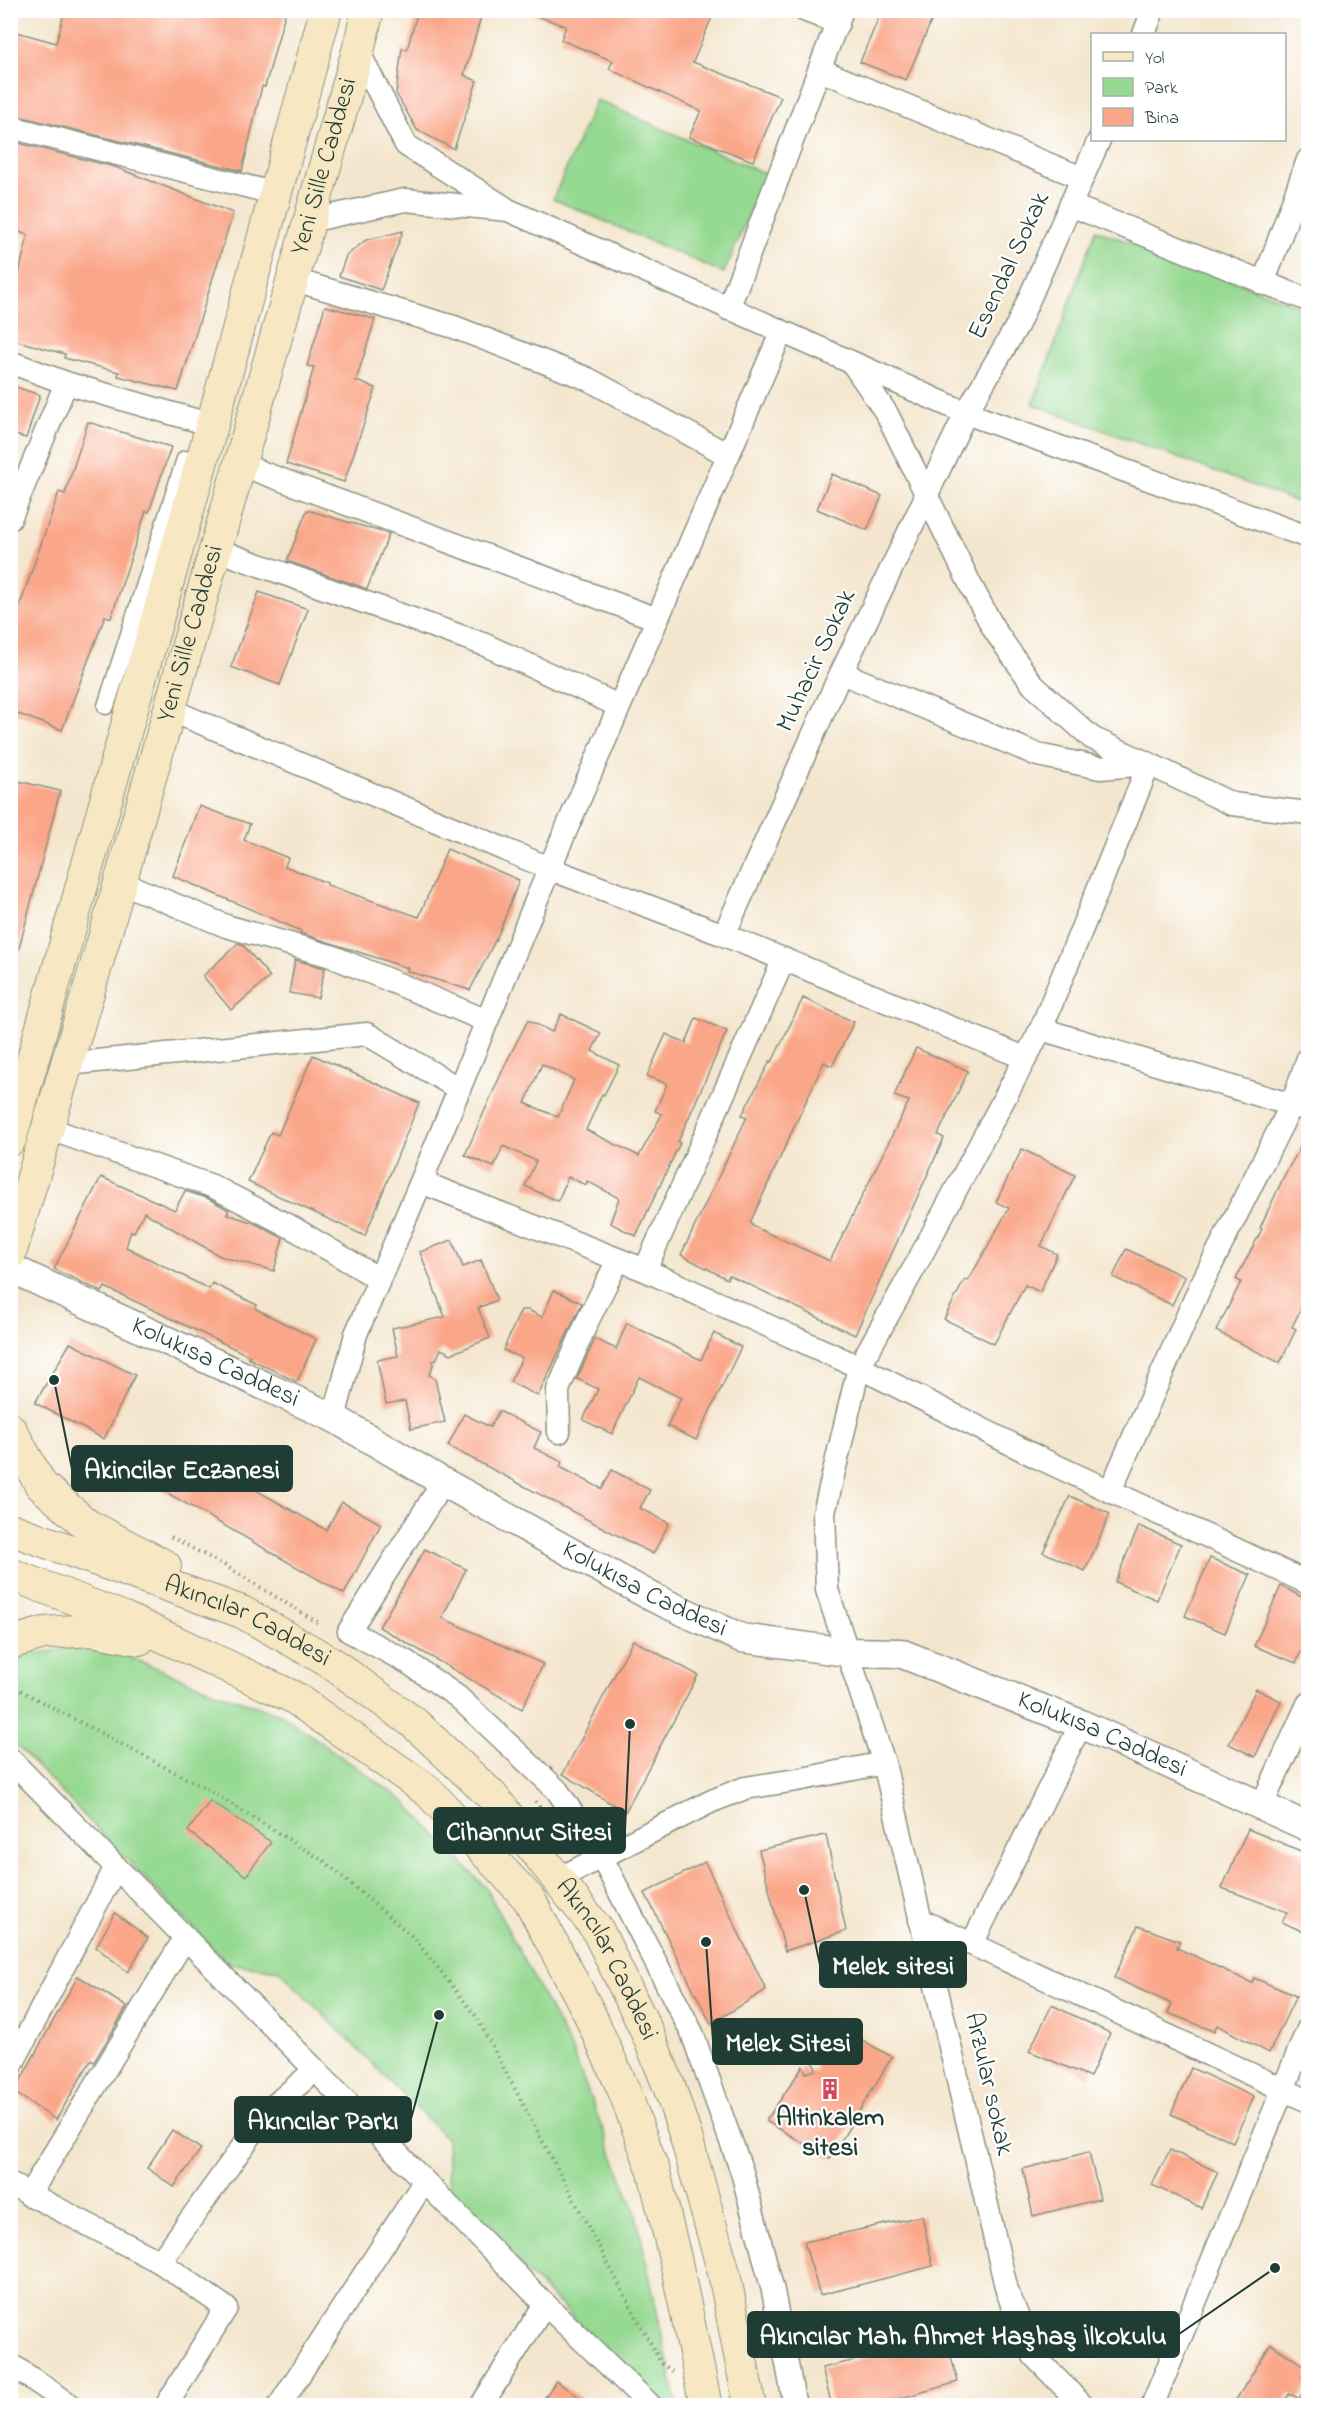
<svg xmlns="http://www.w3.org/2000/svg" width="1319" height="2416" font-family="'Indie Flower',sans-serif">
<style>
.green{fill:#96d992;stroke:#5a8b63;stroke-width:1.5}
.building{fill:#faa688;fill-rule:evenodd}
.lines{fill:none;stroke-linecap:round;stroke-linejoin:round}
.pedestrian-casing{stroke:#8a9281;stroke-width:19}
.minor-casing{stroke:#8a9281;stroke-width:25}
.tertiary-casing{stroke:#8a9281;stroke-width:31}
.secondary-casing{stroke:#8a9281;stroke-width:34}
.path{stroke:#8a9281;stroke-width:4;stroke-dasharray:1.5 4.5;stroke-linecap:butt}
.pedestrian{stroke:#fff;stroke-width:16}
.minor{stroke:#fff;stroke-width:22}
.tertiary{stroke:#fff;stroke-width:28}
.secondary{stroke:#f7e8c3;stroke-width:32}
.labels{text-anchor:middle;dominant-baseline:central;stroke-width:4.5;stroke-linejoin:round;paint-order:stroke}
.street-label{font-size:26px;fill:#1f3d34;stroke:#fff}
.poi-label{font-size:26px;font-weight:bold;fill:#1f3d34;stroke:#fff}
.leader{fill:none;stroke:#1f3d34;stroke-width:2}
.callout-dot{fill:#1f3d34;stroke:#fff;stroke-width:2}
.callout{fill:#1f3d34;stroke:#1f3d34;stroke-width:2}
.callout-label{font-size:27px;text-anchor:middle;font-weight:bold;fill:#fff}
</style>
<rect width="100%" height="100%" fill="#fff"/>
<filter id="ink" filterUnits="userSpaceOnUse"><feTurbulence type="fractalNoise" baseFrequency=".0167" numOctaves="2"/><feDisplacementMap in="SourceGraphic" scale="12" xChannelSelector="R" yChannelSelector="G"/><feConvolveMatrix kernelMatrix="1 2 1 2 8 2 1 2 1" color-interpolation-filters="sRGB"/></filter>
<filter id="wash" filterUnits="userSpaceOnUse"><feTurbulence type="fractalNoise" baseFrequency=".008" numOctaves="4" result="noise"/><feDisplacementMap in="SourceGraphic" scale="24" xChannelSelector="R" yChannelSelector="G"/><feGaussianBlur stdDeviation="1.35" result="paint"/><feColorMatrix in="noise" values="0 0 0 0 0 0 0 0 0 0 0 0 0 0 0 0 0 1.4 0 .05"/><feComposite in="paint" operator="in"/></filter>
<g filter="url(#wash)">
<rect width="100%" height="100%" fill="#f4e6ce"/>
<g class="green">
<polygon points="596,100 766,174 724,273 553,199"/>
<polygon points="1096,230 1308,309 1308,506 1033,404"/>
<polygon points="77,1647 129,1657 219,1693 282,1715 404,1801 486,1888 572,2051 636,2214 677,2405 662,2405 449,2196 447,2139 279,1970 227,1963 11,1740 10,1667 27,1655"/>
</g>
<g id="blocks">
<g class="building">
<polygon points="65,10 286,10 265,87 262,86 242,171 10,114 10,30 56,43"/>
<polygon points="418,10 483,10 464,75 477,81 454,149 417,130 396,93 402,48 407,50"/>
<polygon points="529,10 694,10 712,17 693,62 781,97 753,161 689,137 701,111 609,69 613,61 561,40 566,26 528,13"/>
<polygon points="882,10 936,10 906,80 860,62"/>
<polygon points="10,141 115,167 233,213 178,391 118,376 119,372 64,358 65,354 10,339 10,312 28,235 10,229"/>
<polygon points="403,231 381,290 339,276 346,256 366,240"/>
<polygon points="325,306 375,319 356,381 376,388 344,482 286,464 314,367 307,366"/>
<polygon points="10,385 40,395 26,438 10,434"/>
<polygon points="88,422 171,447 149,512 146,511 111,618 105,616 62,730 10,711 10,634 59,492 65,494"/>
<polygon points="832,474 882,496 867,530 817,509"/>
<polygon points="307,510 389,534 367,589 287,561"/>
<polygon points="259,592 308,609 280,685 231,667"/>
<polygon points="10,779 60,791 16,960 10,959"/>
<polygon points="199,806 250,824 244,840 288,858 285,866 327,883 327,885 419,917 447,849 519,880 499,933 470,990 407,971 408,968 300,933 301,931 173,876"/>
<polygon points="238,943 243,945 270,977 231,1010 203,976"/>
<polygon points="295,960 325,968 318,998 289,993"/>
<polygon points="803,998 854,1022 832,1066 824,1062 750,1223 753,1224 752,1226 830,1261 909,1101 894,1096 916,1048 968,1071 938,1135 944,1138 855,1335 729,1275 727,1279 681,1255 747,1117 742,1115 770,1061 772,1062"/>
<path d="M561,1014l40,19 -9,18 27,14 -15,30 -2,-1 -16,36 53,26 23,-42 -7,-3 12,-27 -20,-8 19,-42 20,9 10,-25 31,13 -49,111 2,1 -44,93 -26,-13 9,-25 -32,-17 -1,4 -18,-8 -10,24 -33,-15 11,-25 -33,-15 -9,21 -29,-12 40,-90 23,-45 24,12zM542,1064l32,16 -16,37 -33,-14z"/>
<polygon points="313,1055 419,1103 365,1236 248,1182 271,1132 278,1135"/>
<polygon points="1308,1134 1308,1295 1292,1327 1296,1329 1280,1363 1216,1331 1241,1282 1236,1279 1262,1229 1260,1228 1284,1176"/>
<polygon points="1022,1149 1075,1175 1041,1246 1057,1254 1040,1292 1025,1285 994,1344 944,1319 965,1279 968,1281 1009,1208 996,1202"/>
<polygon points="101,1177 175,1210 185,1191 207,1198 229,1210 227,1214 254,1223 283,1238 274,1271 220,1256 144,1212 134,1232 131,1231 126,1247 209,1289 212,1283 257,1305 256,1309 316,1339 297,1382 248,1358 250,1356 105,1287 102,1292 54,1269"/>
<polygon points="452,1240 463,1267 481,1260 497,1300 478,1308 490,1338 451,1354 441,1349 436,1360 433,1361 433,1365 429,1375 435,1379 445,1422 411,1429 405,1401 386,1404 377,1360 398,1356 392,1328 445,1317 420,1252"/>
<polygon points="1126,1249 1185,1277 1172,1305 1113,1277"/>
<polygon points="554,1290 582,1303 538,1396 510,1382 522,1358 503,1350 521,1310 528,1310 542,1317"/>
<polygon points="627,1323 701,1360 714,1333 741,1347 696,1440 667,1426 681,1398 639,1377 612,1434 583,1420 598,1389 577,1379 595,1339 616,1349"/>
<polygon points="70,1343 135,1375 104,1439 35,1403"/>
<polygon points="499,1411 541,1432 534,1448 562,1462 560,1467 602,1489 612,1470 650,1490 640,1508 669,1523 653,1554 448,1446 464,1414 490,1427"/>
<polygon points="181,1447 326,1530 342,1502 381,1524 344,1594 155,1486"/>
<polygon points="1070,1496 1110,1514 1085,1571 1043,1552"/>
<polygon points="1139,1526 1181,1544 1157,1600 1115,1582"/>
<polygon points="425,1549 466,1569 442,1618 543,1664 522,1709 379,1627"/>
<polygon points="1210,1558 1250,1575 1225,1633 1185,1616"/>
<polygon points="1281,1586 1308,1600 1308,1636 1296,1663 1254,1646"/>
<polygon points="633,1640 698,1675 625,1812 563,1774"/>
<polygon points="1256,1689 1281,1701 1255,1757 1229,1744"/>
<polygon points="210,1801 271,1842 246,1876 188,1831"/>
<polygon points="1248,1829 1308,1854 1308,1934 1282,1922 1287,1912 1222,1888"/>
<polygon points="826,1835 846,1931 785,1951 759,1850"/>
<polygon points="705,1862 766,1990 711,2024 645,1893"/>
<polygon points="115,1913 148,1938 128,1972 96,1947"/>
<polygon points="1138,1926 1180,1941 1177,1948 1252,1983 1254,1978 1296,1996 1269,2053 1217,2025 1214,2031 1168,2013 1172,2004 1114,1978"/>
<polygon points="78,1976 127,2007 94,2062 91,2060 56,2120 14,2092"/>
<polygon points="1052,2005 1110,2033 1090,2077 1029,2051"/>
<polygon points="831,2022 892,2057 830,2159 766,2121 803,2066 806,2073 816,2070 811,2052"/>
<polygon points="1191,2068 1254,2097 1233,2142 1171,2114"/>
<polygon points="172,2130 201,2149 174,2187 147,2168"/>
<polygon points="1170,2150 1218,2172 1201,2208 1152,2185"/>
<polygon points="1089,2152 1100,2199 1033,2216 1023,2169"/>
<polygon points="922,2216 933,2266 820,2295 804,2242"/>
<polygon points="946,2339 958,2382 873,2406 832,2406 822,2368"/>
<polygon points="1271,2344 1308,2368 1308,2384 1299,2399 1289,2393 1282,2406 1232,2406"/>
<polygon points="556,2381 592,2406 539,2406"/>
</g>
</g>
</g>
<g filter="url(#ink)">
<use href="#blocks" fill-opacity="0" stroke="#8a9281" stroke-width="1.5"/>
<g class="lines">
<defs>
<polyline id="pedestrian" points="106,706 185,459"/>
<g id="minor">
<polyline points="804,10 838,23"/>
<polyline points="1144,34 1153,10"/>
<polyline points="358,51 406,145 504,207"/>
<polyline points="820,70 1082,178"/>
<polyline points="10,127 277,194"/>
<polyline points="1070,205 1308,300"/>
<polyline points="309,221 405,200 508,210 966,413 1308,537"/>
<polyline points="291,279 454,327 588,379 728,455"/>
<polyline points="1263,284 1308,160"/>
<polyline points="728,309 842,10"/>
<polyline points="10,362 66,383 212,425"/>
<polyline points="853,364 887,414 971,586 995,631 1033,685 1092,738 1149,764 1041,1029 917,1263 859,1367 824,1513 827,1590 884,1763 1007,2291 1034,2356 1083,2406"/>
<polyline points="239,464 657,619"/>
<polyline points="10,519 66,383"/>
<polyline points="214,549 483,644 619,706"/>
<polyline points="842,673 1038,755 1100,768 1149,764 1232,804 1308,813"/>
<polyline points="168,709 561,873 724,935 1025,1058"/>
<polyline points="120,882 226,926 331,956 487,1021"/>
<polyline points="724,935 835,686 966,413 1018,324 1099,140"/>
<polyline points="1041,1029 1308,1110"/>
<polyline points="67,1064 367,1034 459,1089"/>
<polyline points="47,1128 212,1186 293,1228 379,1279"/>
<polyline points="421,1182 645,1270 859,1367 1035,1456 1308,1583"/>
<polyline points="645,1270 784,959"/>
<polyline points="334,1418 356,1334 421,1182 550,867 781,333"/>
<polyline points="559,1432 558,1390 587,1322 618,1260"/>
<polyline points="443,1482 349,1631 407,1662 458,1697 557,1790 601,1856 692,2033 742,2172 773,2291 795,2406"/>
<polyline points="1110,1491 1201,1285 1292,1104 1308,1058"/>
<polyline points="10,1759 545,2304 651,2406"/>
<polyline points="1262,1805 1308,1704"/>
<polyline points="558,1879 712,1801 745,1788 797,1780 884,1763"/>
<polyline points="920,1920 1308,2101"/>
<polyline points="972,1944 1081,1724"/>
<polyline points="10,2068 116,1867"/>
<polyline points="10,2184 160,2262 226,2308 166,2406"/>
<polyline points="29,2195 185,1938"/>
<polyline points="160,2262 269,2110 315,2070"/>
<polyline points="10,2364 72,2406"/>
<polyline points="279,2406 424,2182"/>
<polyline points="481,2406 545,2304"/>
<polyline points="1152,2406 1308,2029"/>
</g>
<g id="tertiary">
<path id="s1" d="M10,1268l324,150 109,64 211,116 87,40 106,14 53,1 181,71 227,103"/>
</g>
<g id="secondary">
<polyline points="10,1140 212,425 326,10"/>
<path id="s2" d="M10,1254l89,-298 259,-905 10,-41"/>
<polyline points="10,1429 41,1485 87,1525 165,1566"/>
<path id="s3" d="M10,1529l232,83 88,50 84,61 78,73 105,133 49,101 23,56 17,51 38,136 26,133"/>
<polyline points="10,1574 124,1618 293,1697 428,1791 529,1899 588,2011 625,2093 654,2172 676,2262 706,2406"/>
<polyline points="10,1643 44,1633 92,1630 139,1639"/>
</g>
</defs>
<use href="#pedestrian" class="pedestrian-casing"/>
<use href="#minor" class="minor-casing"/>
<use href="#tertiary" class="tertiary-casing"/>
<use href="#secondary" class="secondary-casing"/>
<g class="path">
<polyline points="10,1319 17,1297"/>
<polyline points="171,1537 224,1565 320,1624"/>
<polyline points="10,1685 210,1791 324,1861 414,1938 476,2016 661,2363 673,2372"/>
<polyline points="535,1801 545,1814"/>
</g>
<use href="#pedestrian" class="pedestrian"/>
<use href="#minor" class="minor"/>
<use href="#tertiary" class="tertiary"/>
<use href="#secondary" class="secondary"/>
</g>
</g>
<defs>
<symbol id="building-bare" viewBox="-9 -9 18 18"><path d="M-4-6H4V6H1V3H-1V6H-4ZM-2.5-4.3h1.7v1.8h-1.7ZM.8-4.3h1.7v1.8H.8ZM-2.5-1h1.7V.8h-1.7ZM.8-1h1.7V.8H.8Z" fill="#d1495b" stroke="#fff" stroke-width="2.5" paint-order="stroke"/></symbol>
</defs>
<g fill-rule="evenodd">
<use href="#building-bare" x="815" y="2074" width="30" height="30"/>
</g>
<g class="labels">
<g class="street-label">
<text stroke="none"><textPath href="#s2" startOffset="1132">Yeni Sille Caddesi</textPath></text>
<text transform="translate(1010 266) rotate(-65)">Esendal Sokak</text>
<text stroke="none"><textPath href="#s2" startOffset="646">Yeni Sille Caddesi</textPath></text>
<text transform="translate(817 661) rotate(-65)">Muhacir Sokak</text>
<text stroke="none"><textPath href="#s1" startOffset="226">Kolukısa Caddesi</textPath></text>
<text stroke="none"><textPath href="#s1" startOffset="712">Kolukısa Caddesi</textPath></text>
<text stroke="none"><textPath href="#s3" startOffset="255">Akıncılar Caddesi</textPath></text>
<text stroke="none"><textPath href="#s1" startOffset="1198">Kolukısa Caddesi</textPath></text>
<text stroke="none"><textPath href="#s3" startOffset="759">Akıncılar Caddesi</textPath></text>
<text transform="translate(988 2084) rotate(77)">Arzular sokak</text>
</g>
<g class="poi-label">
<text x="830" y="2119">Altinkalem<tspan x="830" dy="30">sitesi</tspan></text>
</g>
</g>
<path class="leader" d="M54 1380L72 1469M630 1724L625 1830M804 1890L820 1965M706 1942L713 2041M439 2015L411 2119M1275 2268L1179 2334"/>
<g class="callout-dot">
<circle cx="54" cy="1380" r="6"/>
<circle cx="630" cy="1724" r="6"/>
<circle cx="804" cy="1890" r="6"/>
<circle cx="706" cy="1942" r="6"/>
<circle cx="439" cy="2015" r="6"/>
<circle cx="1275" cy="2268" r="6"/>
</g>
<g class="callout">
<rect x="72" y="1446" width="220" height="45" rx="6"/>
<rect x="434" y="1808" width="191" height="45" rx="6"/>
<rect x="820" y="1942" width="146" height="45" rx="6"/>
<rect x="713" y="2019" width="149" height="45" rx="6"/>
<rect x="235" y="2097" width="176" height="45" rx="6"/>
<rect x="748" y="2312" width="431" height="45" rx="6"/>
</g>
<g class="callout-label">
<text x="182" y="1478">Akincilar Eczanesi</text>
<text x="529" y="1840">Cihannur Sitesi</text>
<text x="893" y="1974">Melek sitesi</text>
<text x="788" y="2051">Melek Sitesi</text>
<text x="323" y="2129">Akıncılar Parkı</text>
<text x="963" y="2344">Akıncılar Mah. Ahmet Haşhaş İlkokulu</text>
</g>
<rect width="1319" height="2416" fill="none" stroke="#fff" stroke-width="36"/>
<rect x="1091" y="33" width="195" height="108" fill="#ffffff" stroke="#a5b1ae" stroke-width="1.5"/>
<rect x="1103" y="52" width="30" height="9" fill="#f7e8c3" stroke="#a5b1ae" stroke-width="1.5"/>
<text x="1145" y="63" font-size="18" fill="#1f3d34">Yol</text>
<rect x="1103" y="78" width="30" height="18" fill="#96d992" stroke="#a5b1ae" stroke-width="1.5"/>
<text x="1145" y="93" font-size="18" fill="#1f3d34">Park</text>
<rect x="1103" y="108" width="30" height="18" fill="#faa688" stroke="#a5b1ae" stroke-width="1.5"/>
<text x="1145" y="123" font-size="18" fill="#1f3d34">Bina</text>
</svg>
